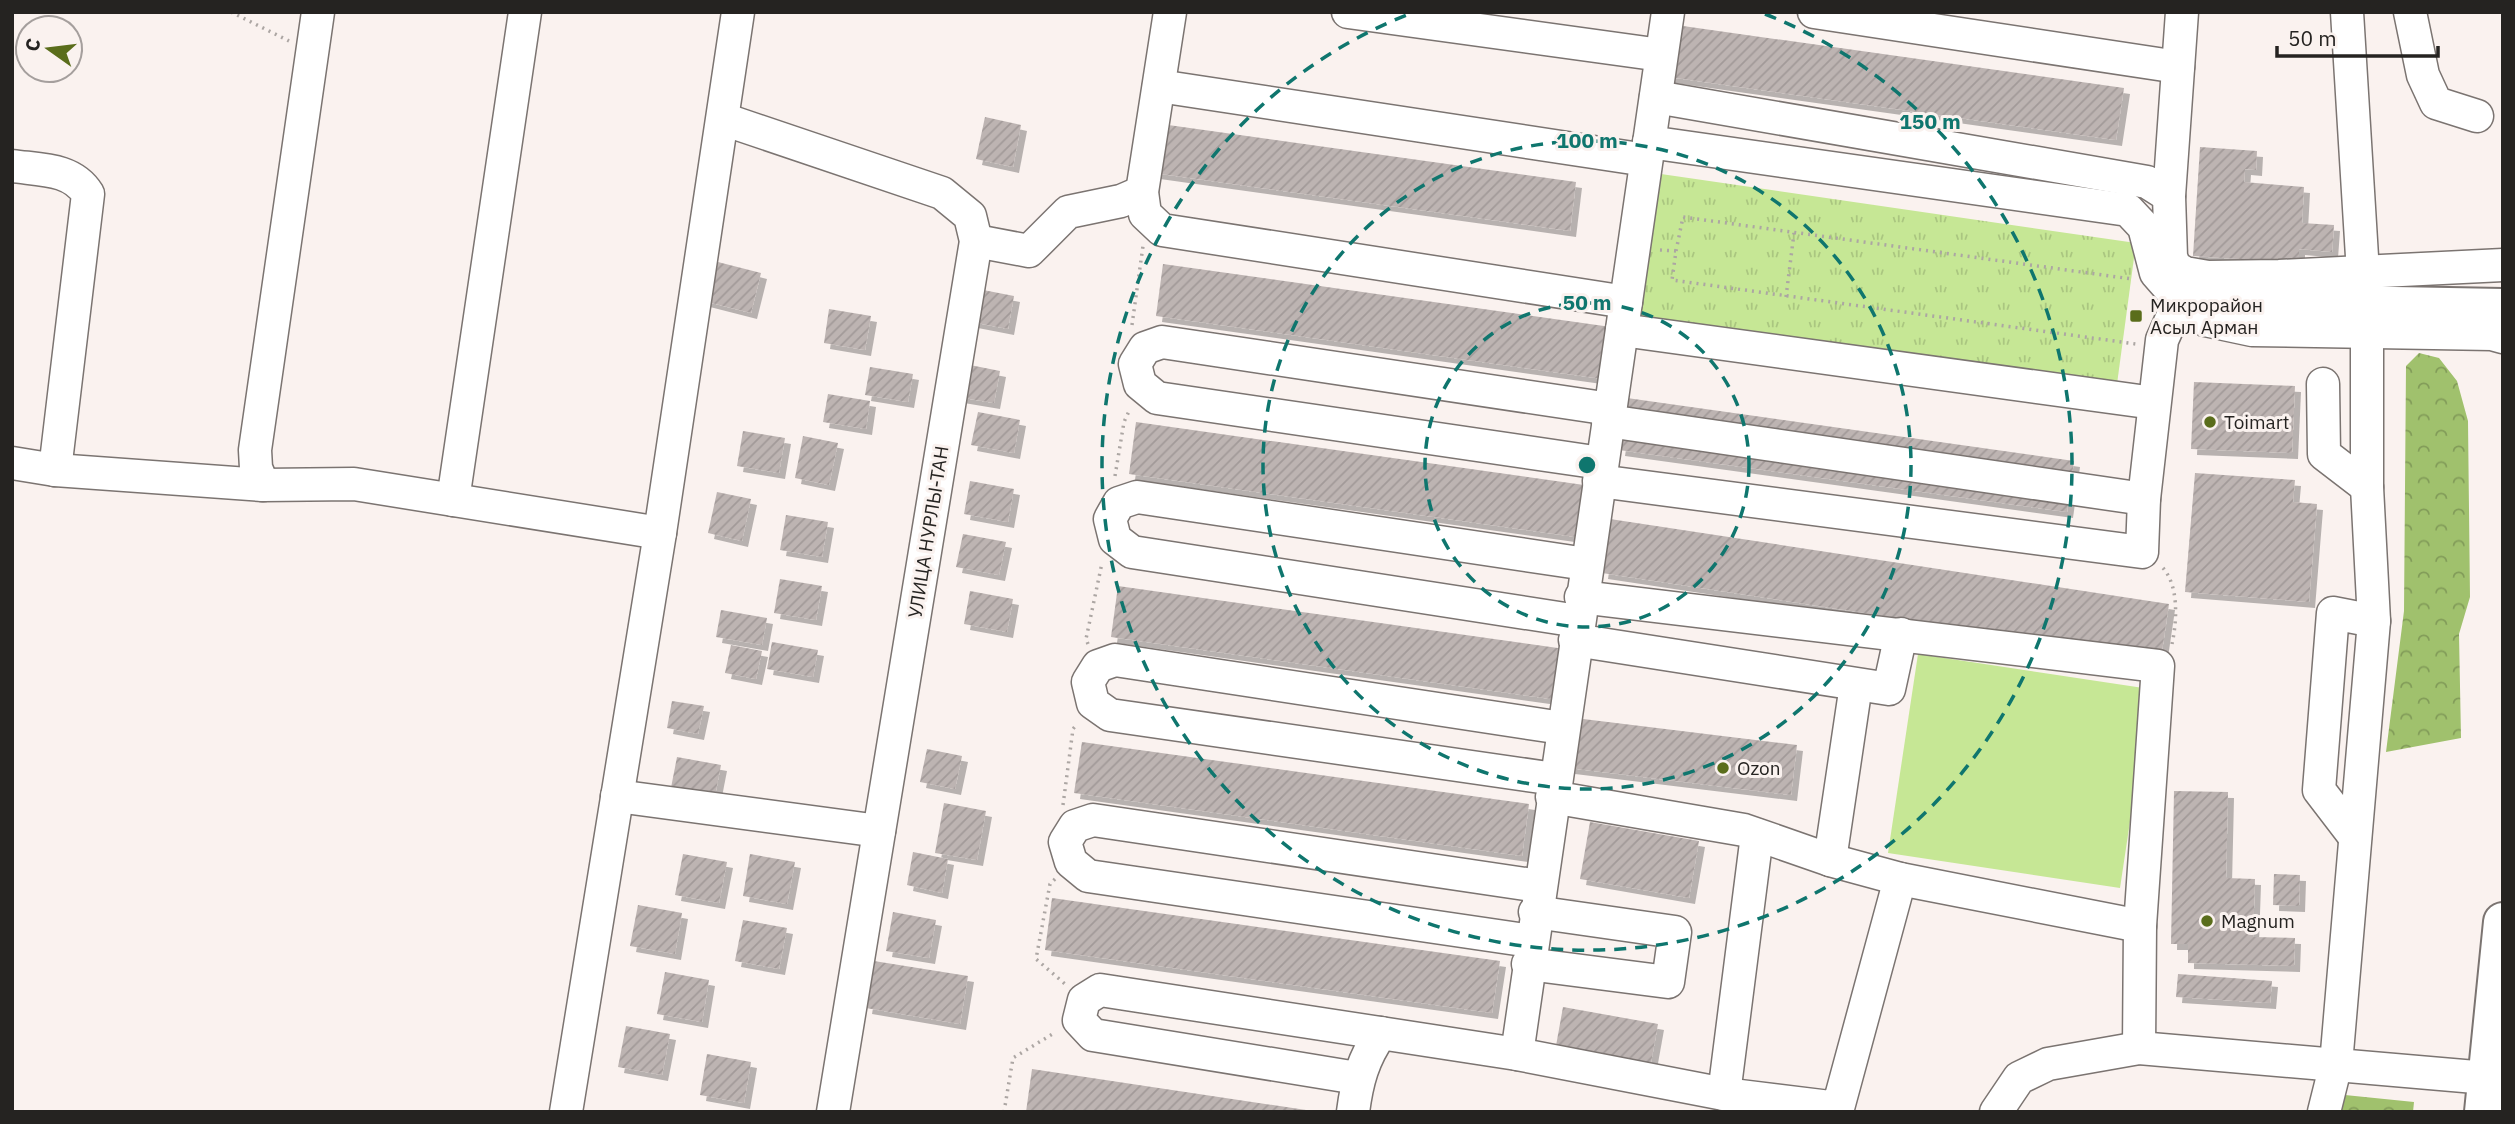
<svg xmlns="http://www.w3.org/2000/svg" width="2515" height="1124" font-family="'IBM Plex Sans',sans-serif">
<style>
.green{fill:#c6e795}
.forest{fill:url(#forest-crowns)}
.park{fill:url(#park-tufts)}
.building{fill:url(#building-hatch);filter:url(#shadow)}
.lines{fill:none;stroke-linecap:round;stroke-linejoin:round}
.minor-casing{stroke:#7b7471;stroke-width:35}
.major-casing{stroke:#7b7471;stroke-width:42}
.highway-casing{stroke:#7b7471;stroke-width:42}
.path{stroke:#aca6a3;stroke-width:3.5;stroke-dasharray:2 5;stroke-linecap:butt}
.minor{stroke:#fff;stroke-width:32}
.major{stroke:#fff;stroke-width:38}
.highway{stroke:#fff;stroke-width:38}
.ring{fill:none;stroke:#0f766e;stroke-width:3.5;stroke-dasharray:12 9}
.poi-dot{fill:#5a6d1b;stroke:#faf2ef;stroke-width:2.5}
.labels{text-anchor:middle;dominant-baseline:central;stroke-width:6;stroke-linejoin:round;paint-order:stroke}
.poi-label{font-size:19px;fill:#252321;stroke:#faf2ef;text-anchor:start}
.street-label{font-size:19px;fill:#252321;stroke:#faf2ef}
.centre{fill:#0f766e;stroke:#faf2ef;stroke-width:3.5}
.ring-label{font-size:21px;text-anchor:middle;font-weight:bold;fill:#0f766e;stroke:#faf2ef;stroke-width:6;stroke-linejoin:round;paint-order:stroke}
</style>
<defs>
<pattern id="forest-crowns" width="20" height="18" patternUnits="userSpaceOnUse" patternTransform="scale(1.75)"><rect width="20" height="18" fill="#a0c16d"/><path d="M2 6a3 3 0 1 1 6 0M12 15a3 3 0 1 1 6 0" fill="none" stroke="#829c59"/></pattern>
<pattern id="park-tufts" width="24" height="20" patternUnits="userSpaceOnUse" patternTransform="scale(1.75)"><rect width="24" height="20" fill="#c6e795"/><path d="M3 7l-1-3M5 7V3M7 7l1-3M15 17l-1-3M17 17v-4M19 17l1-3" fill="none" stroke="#aac680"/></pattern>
<pattern id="building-hatch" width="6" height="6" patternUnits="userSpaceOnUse" patternTransform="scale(1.75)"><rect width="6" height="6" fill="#bdb4b2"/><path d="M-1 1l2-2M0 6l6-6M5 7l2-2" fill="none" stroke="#a29a99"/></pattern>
<filter id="shadow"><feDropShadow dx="6" dy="6" stdDeviation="0" flood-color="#0004"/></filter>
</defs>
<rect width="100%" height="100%" fill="#faf2ef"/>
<polygon class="green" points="1918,654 2150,689 2120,888 1888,853"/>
<g class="forest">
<polygon points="2419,353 2439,358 2457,381 2468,421 2470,597 2459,634 2461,738 2386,752 2404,611 2406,366"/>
<polygon points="2345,1095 2414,1102 2413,1112 2340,1112"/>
</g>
<polygon class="park" points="1661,174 2136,243 2117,384 1640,316"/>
<g class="building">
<polygon points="1676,25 2124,88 2116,140 1669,77"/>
<polygon points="985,117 1021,125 1013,167 976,159"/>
<polygon points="1154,123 1576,182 1570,231 1147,172"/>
<polygon points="2200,147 2257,151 2256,170 2245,169 2244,182 2304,187 2302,223 2334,225 2332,252 2299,249 2299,263 2193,256"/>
<polygon points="714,261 761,273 751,313 704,301"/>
<polygon points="1163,264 1611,327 1603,379 1156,316"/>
<polygon points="978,289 1014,296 1008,329 972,322"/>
<polygon points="829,309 871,316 865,350 824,343"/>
<polygon points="965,364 1000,371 994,403 958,397"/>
<polygon points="870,367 913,374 908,402 865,395"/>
<polygon points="2194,382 2295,386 2292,453 2191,449"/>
<polygon points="828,394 870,401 866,429 823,422"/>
<polygon points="1627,398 2074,461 2067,512 1619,450"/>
<polygon points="978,412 1020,420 1014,453 971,445"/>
<polygon points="1136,422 1584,485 1576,537 1129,474"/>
<polygon points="743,431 785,438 779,473 737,466"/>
<polygon points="803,436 838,443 829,485 795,478"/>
<polygon points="2195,473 2295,480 2293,502 2317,504 2309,602 2185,592"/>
<polygon points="970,481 1014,489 1008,522 964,514"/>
<polygon points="717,492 751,499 742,541 708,533"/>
<polygon points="786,515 828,522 822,557 780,550"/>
<polygon points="1610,519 2169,604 2161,658 1602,573"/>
<polygon points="963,534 1006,542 999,575 956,567"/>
<polygon points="780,579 822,586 816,620 774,613"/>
<polygon points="1118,586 1565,649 1558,700 1111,637"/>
<polygon points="970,591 1013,599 1007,632 964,624"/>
<polygon points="721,610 767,618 762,645 716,637"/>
<polygon points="772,642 818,650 813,677 767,669"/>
<polygon points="731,645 762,651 756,679 725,673"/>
<polygon points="672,701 704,706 698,734 667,728"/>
<polygon points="1575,718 1797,745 1791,795 1569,768"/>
<polygon points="1082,742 1529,804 1522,856 1074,793"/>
<polygon points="927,749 962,756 955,789 920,782"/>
<polygon points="677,757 721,765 713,806 669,798"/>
<polygon points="2174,791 2228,792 2226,878 2255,879 2253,937 2295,938 2294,966 2188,963 2188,944 2171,944"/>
<polygon points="944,803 986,811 977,860 935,853"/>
<polygon points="1590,822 1699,841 1689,898 1580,879"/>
<polygon points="913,852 948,859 942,893 907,885"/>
<polygon points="683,854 727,862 719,903 675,895"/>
<polygon points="750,854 795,862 787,904 743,896"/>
<polygon points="2274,874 2300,875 2299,906 2273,905"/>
<polygon points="1052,898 1500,961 1492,1013 1045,950"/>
<polygon points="638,905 682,913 675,954 630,946"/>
<polygon points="893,912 936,920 929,958 886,951"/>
<polygon points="743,920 787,928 779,969 735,961"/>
<polygon points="874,961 968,976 960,1024 866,1008"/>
<polygon points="665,972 709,980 702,1022 657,1014"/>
<polygon points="2178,974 2272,981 2270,1003 2176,997"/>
<polygon points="1563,1007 1658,1024 1649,1074 1554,1057"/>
<polygon points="626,1026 670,1034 662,1075 618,1067"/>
<polygon points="707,1054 751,1062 744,1103 700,1095"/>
<polygon points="1032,1069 1306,1110 1306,1112 1026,1112"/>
</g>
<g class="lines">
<defs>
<g id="minor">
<polyline points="1170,12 1142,192 1145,214 1162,230 1626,302"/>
<polyline points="1348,12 1661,55"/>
<polyline points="1814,12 2178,67"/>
<polyline points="2347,12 2363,273"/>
<polyline points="2410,12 2423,75 2436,103 2477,116"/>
<polyline points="1159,86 1646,160"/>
<polyline points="1656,97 2147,182 2169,196 2171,257 2175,267 2185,273 2208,277 2279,276 2503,265"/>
<polyline points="723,119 942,193 970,216 976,241 833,1112"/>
<polyline points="1649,142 2128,210 2144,227 2156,273 2192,314 2205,320 2252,330 2492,334 2503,337"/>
<path d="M12,166c28,4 60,2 76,28l-33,276"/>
<polyline points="2169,196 2182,12"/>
<polyline points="976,241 1029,251 1068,212 1121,201 1142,192"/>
<polyline points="1622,330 2154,403"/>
<polyline points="2323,384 2324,454 2367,487"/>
<polyline points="1608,421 2144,499"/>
<polyline points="12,463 55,470 263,485 354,484 660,533"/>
<polyline points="1601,463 1157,398 1140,384 1135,364 1145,348 1162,342 1610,409"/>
<polyline points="1599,481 2142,552 2144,499 2162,340 2179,302"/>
<polyline points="263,485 256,468 255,450 318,12"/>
<polyline points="453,500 525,12"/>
<polyline points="1581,597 2158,666 2140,926 2139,1048"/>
<polyline points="1578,621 1132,552 1115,539 1110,519 1119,503 1137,497 1586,564"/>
<polyline points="1575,640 1889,689 1901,634"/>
<polyline points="1555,779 1110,715 1093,703 1088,682 1098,666 1115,660 1562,728"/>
<polyline points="617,796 879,831"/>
<polyline points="1552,797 1744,830 1830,860 1900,879 2140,926"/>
<polyline points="2355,837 2319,790 2333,613 2374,621"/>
<polyline points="1830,860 1856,685"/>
<polyline points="1531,941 1088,876 1071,862 1065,842 1075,826 1093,820 1539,886"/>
<polyline points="1528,964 1668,982 1675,932 1535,912"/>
<polyline points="1517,1054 1668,12"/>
<polyline points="1357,1078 1093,1035 1079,1020 1084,1000 1100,990 1517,1054 1724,1094 1838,1108 1900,879"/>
<polyline points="1724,1094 1757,835"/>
<polyline points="566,1112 660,533 738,12"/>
<path d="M1353,1112c4,-31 10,-53 28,-79"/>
<polyline points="1996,1112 2019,1078 2048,1064 2139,1048 2487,1078"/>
<polyline points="2324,1112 2336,1064 2374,621 2367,487 2367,331"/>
</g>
<polyline id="major" points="2179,302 2503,308"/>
<polyline id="highway" points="2484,1112 2503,922"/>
</defs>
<use href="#minor" class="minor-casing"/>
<use href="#major" class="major-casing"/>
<use href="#highway" class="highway-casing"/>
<g class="path">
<polyline points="231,12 289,41"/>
<polyline points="1660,250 1676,251 1672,280 2136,344"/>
<polyline points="1676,251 1683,217 2132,279"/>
<polyline points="1786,297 1794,233"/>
<polyline points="1132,325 1143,246"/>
<polyline points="1115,476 1124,422 1130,409"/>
<path d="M2163,568c16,18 14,53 9,76"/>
<polyline points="1088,644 1086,639 1102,563"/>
<polyline points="1063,805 1073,729 1077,724"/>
<polyline points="1055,879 1050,884 1036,959 1065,984"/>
<polyline points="1004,1112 1013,1058 1056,1032"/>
</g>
<use href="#minor" class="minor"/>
<use href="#major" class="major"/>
<use href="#highway" class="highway"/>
</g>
<g class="ring">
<circle cx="1587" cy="465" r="162"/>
<circle cx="1587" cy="465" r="324"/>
<path d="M1765 14A485 485 0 1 1 1409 14"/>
</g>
<g class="poi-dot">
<rect x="2129" y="309" width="14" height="14" rx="3.5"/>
<circle cx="2210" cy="422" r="7"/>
<circle cx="1723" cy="768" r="7"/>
<circle cx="2207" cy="921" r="7"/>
</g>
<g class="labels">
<g class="poi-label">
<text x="2150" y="305">Микрорайон<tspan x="2150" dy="22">Асыл Арман</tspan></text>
<text x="2224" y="422">Toimart</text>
<text x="1737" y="768">Ozon</text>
<text x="2221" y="921">Magnum</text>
</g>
<g class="street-label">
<text transform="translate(928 532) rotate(-81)">УЛИЦА НУРЛЫ-ТАН</text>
</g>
</g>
<circle cx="1587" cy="465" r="10" class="centre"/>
<g class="ring-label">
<text x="1930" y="129">150 m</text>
<text x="1587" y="148">100 m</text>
<text x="1587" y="310">50 m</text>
</g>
<rect width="2515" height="1124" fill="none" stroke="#252321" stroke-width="28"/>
<g transform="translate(49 49) rotate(284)"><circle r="33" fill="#faf2ef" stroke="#a59f9d" stroke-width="2"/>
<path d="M0-5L12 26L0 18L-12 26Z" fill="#5a6d1b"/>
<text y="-10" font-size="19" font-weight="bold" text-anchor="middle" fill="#252321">С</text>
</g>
<path d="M2277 46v10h161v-10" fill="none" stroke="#252321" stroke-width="3.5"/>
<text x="2288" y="46" font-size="21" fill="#252321" stroke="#faf2ef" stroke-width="5" paint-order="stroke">50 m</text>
</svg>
